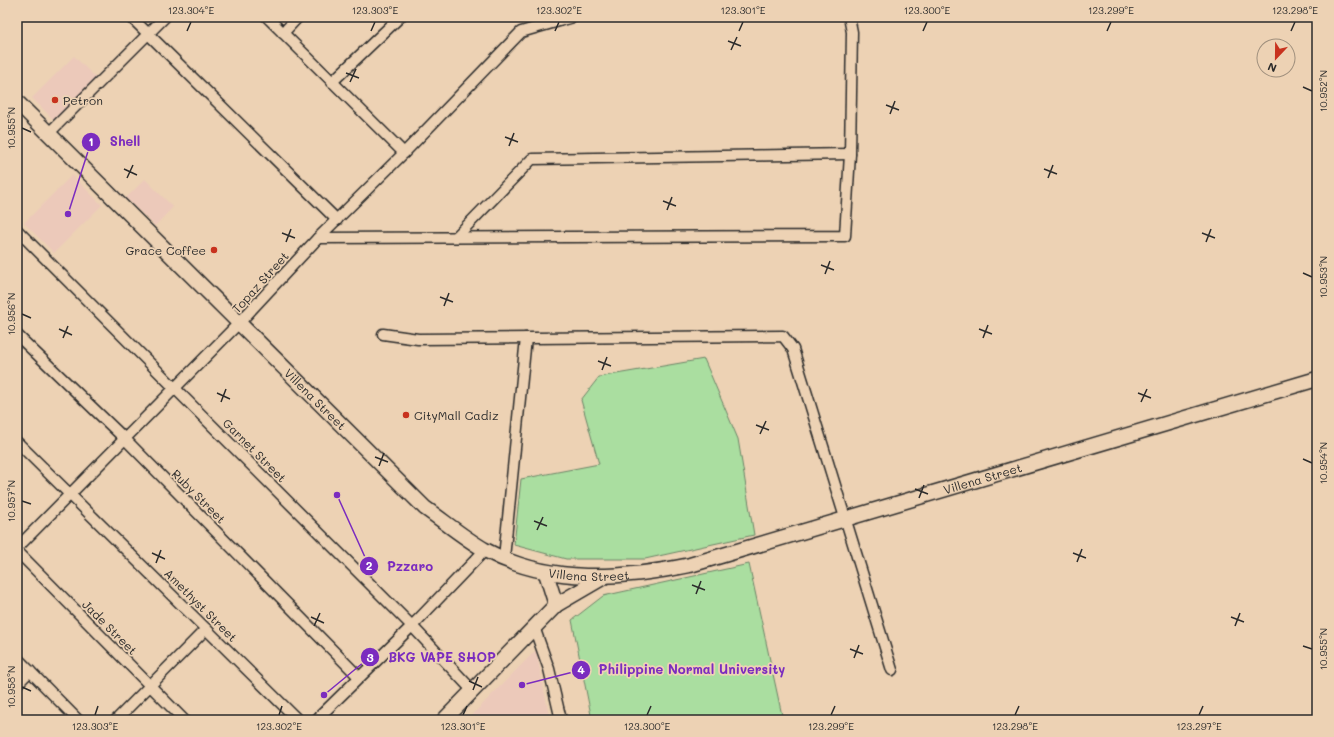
<svg xmlns="http://www.w3.org/2000/svg" width="1334" height="737" font-family="Mali,sans-serif">
<style>
.built{fill:#ecc9ba}
.green{fill:#aadea0;stroke:#6a8466}
.lines{fill:none;stroke-linecap:round;stroke-linejoin:round}
.street-casing{stroke:#2b2b2b;stroke-width:13}
.secondary-casing{stroke:#2b2b2b;stroke-width:17}
.street{stroke:#edd2b4;stroke-width:10}
.secondary{stroke:#edd2b4;stroke-width:14}
.ticks{fill:none;stroke:#2b2b2b;stroke-width:1.5}
.poi-dot{fill:#c8321e;stroke:#edd2b4;stroke-width:1.5}
.labels{text-anchor:middle;dominant-baseline:central;stroke-width:3.5;stroke-linejoin:round;paint-order:stroke}
.poi-label{font-size:12px;fill:#2b2b2b;stroke:#edd2b4;text-anchor:start}
.street-label{font-size:12px;fill:#2b2b2b;stroke:#edd2b4}
.leader{fill:none;stroke:#7b2cbf;stroke-width:1.5}
.callout-dot{fill:#7b2cbf;stroke:#edd2b4;stroke-width:1.5}
.mark-label{font-size:12px;text-anchor:middle;font-weight:bold;fill:#fff}
.callout-label{font-size:13px;text-anchor:middle;font-weight:bold;fill:#7b2cbf;stroke:#edd2b4;stroke-width:3.5;stroke-linejoin:round;paint-order:stroke}
.neatline{fill:none;stroke:#2b2b2b;stroke-width:1.5}
.ticks-label{font-size:10px;text-anchor:middle;fill:#2b2b2b}
</style>
<rect width="100%" height="100%" fill="#edd2b4"/>
<filter id="ink" filterUnits="userSpaceOnUse"><feTurbulence type="fractalNoise" baseFrequency=".025" numOctaves="2"/><feDisplacementMap in="SourceGraphic" scale="8" xChannelSelector="R" yChannelSelector="G"/><feConvolveMatrix kernelMatrix="1 2 1 2 8 2 1 2 1" color-interpolation-filters="sRGB"/></filter>
<g filter="url(#ink)">
<g class="built">
<polygon points="74,56 97,79 55,121 32,98"/>
<polygon points="72,175 102,205 54,253 24,223"/>
<polygon points="145,179 173,207 155,226 126,198"/>
<polygon points="536,650 550,720 467,720"/>
</g>
<g class="green">
<polygon points="704,359 738,439 754,535 645,559 566,559 514,545 521,479 599,464 581,400 599,377"/>
<polygon points="749,564 783,720 592,720 572,620 603,596"/>
</g>
<g class="lines">
<defs>
<g id="street">
<polyline points="131,17 337,220"/>
<polyline points="267,17 404,153"/>
<polyline points="283,33 298,17"/>
<polyline points="332,82 400,17"/>
<polyline points="49,133 165,17"/>
<polyline points="17,230 412,626 473,691"/>
<polyline points="456,237 532,159 850,154"/>
<polyline points="318,238 845,236 850,154 852,32 849,17"/>
<polyline points="383,334 418,339 783,336 793,349 892,670"/>
<polyline points="17,335 125,439 359,677"/>
<polyline points="17,442 298,720"/>
<polyline points="17,548 239,323 318,238 404,153 521,32 573,17"/>
<polyline points="17,551 184,720"/>
<polyline points="504,558 526,338"/>
<polyline points="534,627 549,669 561,720"/>
<polyline points="17,658 78,720"/>
<polyline points="17,684 30,671"/>
<polyline points="116,720 206,629"/>
<polyline points="316,720 412,626 485,550"/>
</g>
<g id="secondary">
<path id="s1" d="M17,102l408,406c20,14 39,30 60,42 64,35 137,29 205,15l627,-186"/>
<polyline points="546,573 556,605"/>
<polyline points="444,720 556,605 604,577"/>
</g>
</defs>
<use href="#street" class="street-casing"/>
<use href="#secondary" class="secondary-casing"/>
<use href="#street" class="street"/>
<use href="#secondary" class="secondary"/>
</g>
</g>
<path class="ticks" d="M187,31l4,-9M371,31l4,-9M555,31l4,-9M739,31l4,-9M923,31l4,-9M1107,31l4,-9M1291,31l4,-9M728,41l13,5M731,50l6,-13M346,73l13,5M350,82l6,-13M1303,87l9,4M886,105l13,5M890,114l5,-13M22,128l9,4M505,137l13,5M509,146l5,-13M124,169l13,6M1044,169l13,5M127,178l6,-13M1048,178l5,-13M663,201l13,5M667,210l5,-13M282,233l13,5M1202,233l13,5M286,242l5,-13M1206,242l5,-13M821,265l13,5M1303,273l9,4M825,274l5,-13M440,297l13,5M444,306l5,-13M22,314l9,4M59,329l13,6M979,329l13,5M63,338l5,-12M983,338l5,-13M598,361l13,5M602,370l5,-13M217,393l13,6M1138,393l13,5M221,402l5,-13M1141,402l6,-13M756,425l13,5M760,434l6,-13M375,457l13,5M1303,459l9,4M379,466l5,-13M915,489l13,5M919,498l5,-13M22,501l9,3M534,521l13,5M537,530l6,-13M152,553l13,6M1073,553l13,5M1077,562l5,-13M156,563l5,-13M692,585l13,5M696,594l5,-13M311,617l13,6M1231,617l13,5M314,626l6,-13M1235,626l5,-13M1303,646l9,3M850,649l13,5M854,658l5,-13M469,681l13,6M22,687l9,4M473,690l5,-13M95,715l3,-9M279,715l3,-9M463,715l4,-9M647,715l4,-9M831,715l4,-9M1015,715l4,-9M1199,715l4,-9"/>
<g class="poi-dot">
<circle cx="55" cy="100" r="4"/>
<circle cx="214" cy="250" r="4"/>
<circle cx="406" cy="415" r="4"/>
</g>
<g class="labels">
<g class="poi-label">
<text x="63" y="100">Petron</text>
<text x="206" y="250" text-anchor="end">Grace Coffee</text>
<text x="414" y="415">CityMall Cadiz</text>
</g>
<g class="street-label">
<text transform="translate(260 282) rotate(-48)">Topaz Street</text>
<text stroke="none"><textPath href="#s1" startOffset="421">Villena Street</textPath></text>
<text transform="translate(255 450) rotate(45)">Garnet Street</text>
<text stroke="none"><textPath href="#s1" startOffset="1164">Villena Street</textPath></text>
<text transform="translate(199 496) rotate(45)">Ruby Street</text>
<text stroke="none"><textPath href="#s1" startOffset="757">Villena Street</textPath></text>
<text transform="translate(201 605) rotate(45)">Amethyst Street</text>
<text transform="translate(110 627) rotate(45)">Jade Street</text>
</g>
</g>
<path class="leader" d="M68 214L91 142M337 495L369 566M324 695L370 657M522 685L581 670"/>
<g class="callout-dot">
<circle cx="68" cy="214" r="4"/>
<circle cx="337" cy="495" r="4"/>
<circle cx="324" cy="695" r="4"/>
<circle cx="522" cy="685" r="4"/>
<circle cx="91" cy="142" r="10"/>
<circle cx="369" cy="566" r="10"/>
<circle cx="370" cy="657" r="10"/>
<circle cx="581" cy="670" r="10"/>
</g>
<g class="mark-label">
<text x="91" y="146">1</text>
<text x="369" y="570">2</text>
<text x="370" y="662">3</text>
<text x="581" y="674">4</text>
</g>
<g class="callout-label">
<text x="125" y="146">Shell</text>
<text x="410" y="571">Pzzaro</text>
<text x="442" y="662">BKG VAPE SHOP</text>
<text x="692" y="674">Philippine Normal University</text>
</g>
<rect width="1334" height="737" fill="none" stroke="#edd2b4" stroke-width="44"/>
<g transform="translate(1276 58) rotate(202)"><circle r="19" fill="#edd2b4" stroke="#9f8f7d"/>
<path d="M0-3L7 15L0 10L-7 15Z" fill="#c8321e"/>
<text y="-6" font-size="11" font-weight="bold" text-anchor="middle" fill="#2b2b2b">N</text>
</g>
<rect x="22" y="22" width="1290" height="693" class="neatline"/>
<g class="ticks-label">
<text x="191" y="14">123.304°E</text>
<text x="375" y="14">123.303°E</text>
<text x="559" y="14">123.302°E</text>
<text x="743" y="14">123.301°E</text>
<text x="927" y="14">123.300°E</text>
<text x="1111" y="14">123.299°E</text>
<text x="1295" y="14">123.298°E</text>
<text transform="translate(1323 91) rotate(-90)" y="4">10.952°N</text>
<text transform="translate(11 128) rotate(-90)" y="4">10.955°N</text>
<text transform="translate(1323 277) rotate(-90)" y="4">10.953°N</text>
<text transform="translate(11 314) rotate(-90)" y="4">10.956°N</text>
<text transform="translate(1323 463) rotate(-90)" y="4">10.954°N</text>
<text transform="translate(11 501) rotate(-90)" y="4">10.957°N</text>
<text transform="translate(1323 649) rotate(-90)" y="4">10.955°N</text>
<text transform="translate(11 687) rotate(-90)" y="4">10.958°N</text>
<text x="95" y="730">123.303°E</text>
<text x="279" y="730">123.302°E</text>
<text x="463" y="730">123.301°E</text>
<text x="647" y="730">123.300°E</text>
<text x="831" y="730">123.299°E</text>
<text x="1015" y="730">123.298°E</text>
<text x="1199" y="730">123.297°E</text>
</g>
</svg>
